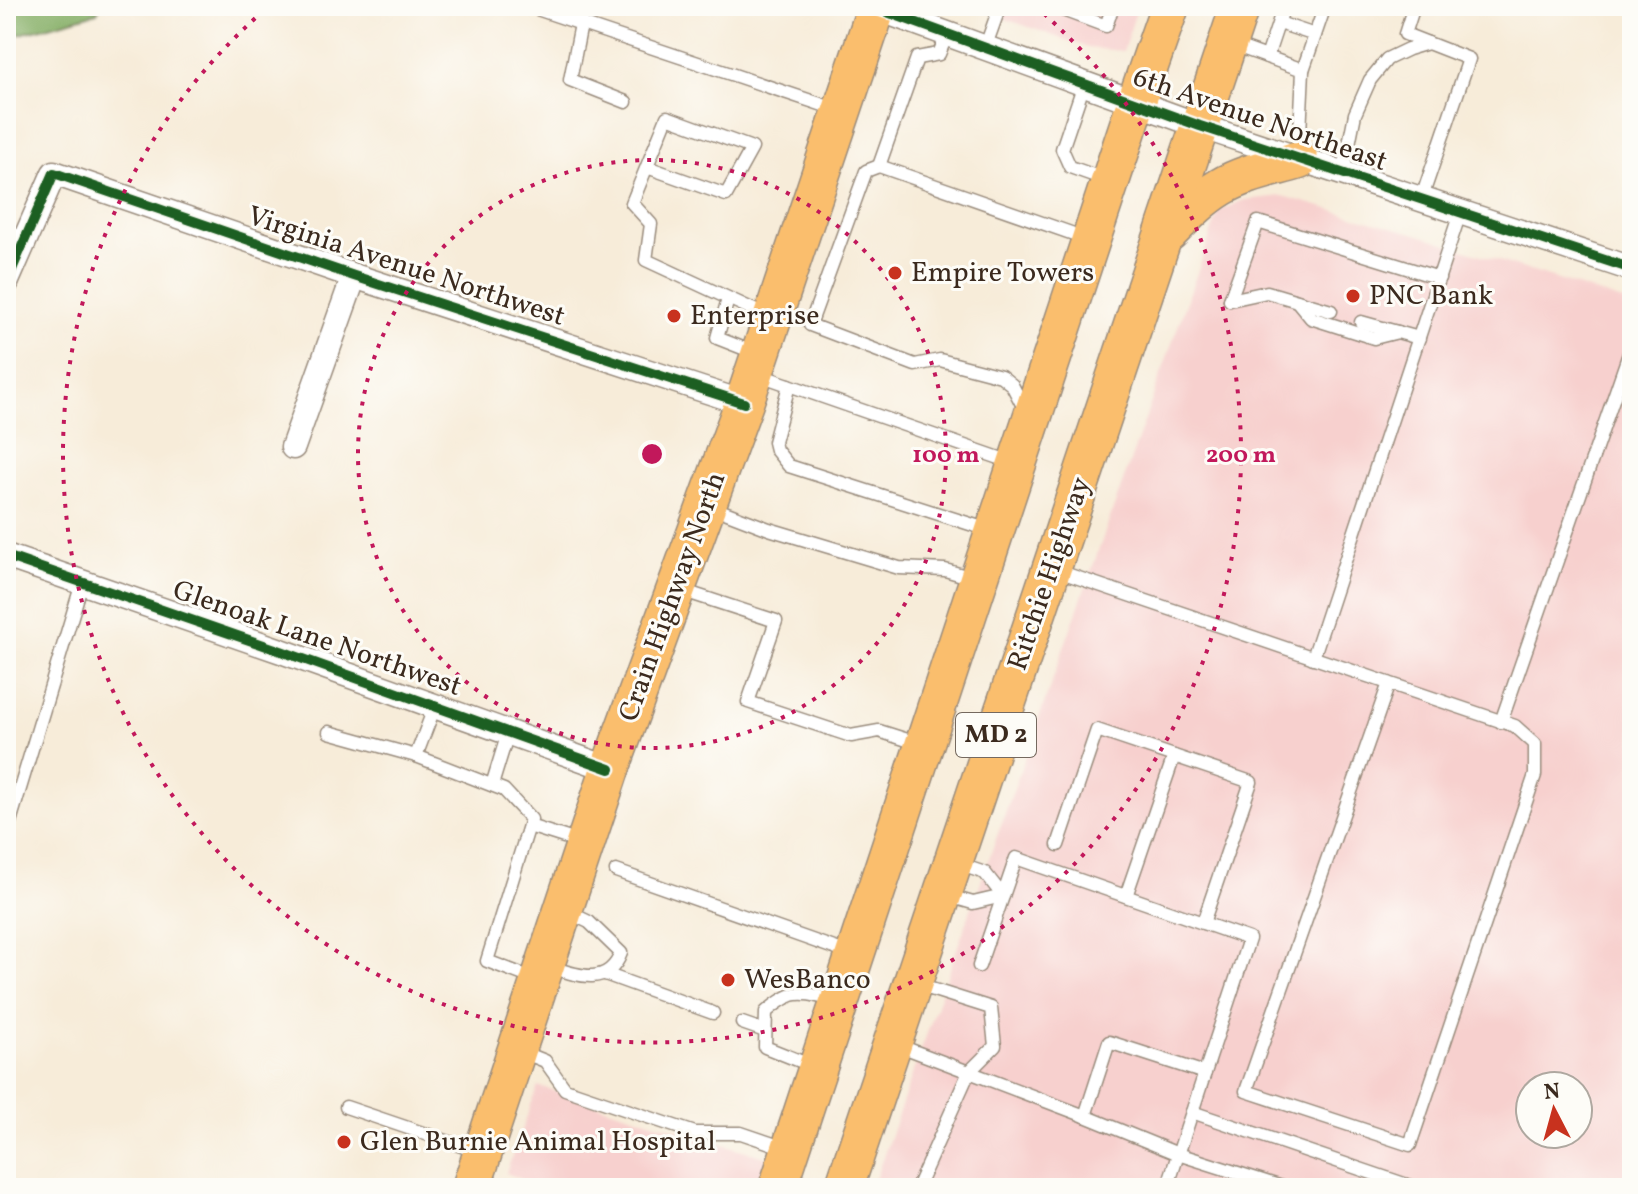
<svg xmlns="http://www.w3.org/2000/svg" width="1638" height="1194" font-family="Vollkorn,serif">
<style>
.built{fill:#f7d0ce;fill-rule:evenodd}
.forest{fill:#84ae65;stroke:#606c42;stroke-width:2}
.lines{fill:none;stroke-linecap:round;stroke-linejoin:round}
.service-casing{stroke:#998b7c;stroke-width:15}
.minor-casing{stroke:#998b7c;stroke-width:27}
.primary-casing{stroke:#998b7c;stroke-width:41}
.service{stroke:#fff;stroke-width:12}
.minor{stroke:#fff;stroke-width:24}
.primary{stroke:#fabe6d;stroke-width:38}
.cycleway-casing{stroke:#fdfcf7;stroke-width:15}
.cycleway{stroke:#1b5e20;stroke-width:10}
.ring{fill:none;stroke:#c2185b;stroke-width:4;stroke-dasharray:4 8}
.poi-dot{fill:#c8321e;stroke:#fdfcf7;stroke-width:3}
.labels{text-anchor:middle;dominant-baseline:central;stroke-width:6;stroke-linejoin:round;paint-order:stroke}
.shield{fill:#fdfcf7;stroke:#75695f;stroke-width:2}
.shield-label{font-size:26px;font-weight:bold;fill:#3b2a1e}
.street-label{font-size:28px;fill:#3b2a1e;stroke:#fdfcf7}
.poi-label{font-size:28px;fill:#3b2a1e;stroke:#fdfcf7;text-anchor:start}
.centre{fill:#c2185b;stroke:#fdfcf7;stroke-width:4}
.ring-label{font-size:24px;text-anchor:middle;font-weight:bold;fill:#c2185b;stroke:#fdfcf7;stroke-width:6;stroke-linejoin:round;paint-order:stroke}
</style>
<rect width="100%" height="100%" fill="#fdfcf7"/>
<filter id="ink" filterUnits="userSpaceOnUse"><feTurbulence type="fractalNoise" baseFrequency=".0125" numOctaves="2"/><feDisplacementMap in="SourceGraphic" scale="16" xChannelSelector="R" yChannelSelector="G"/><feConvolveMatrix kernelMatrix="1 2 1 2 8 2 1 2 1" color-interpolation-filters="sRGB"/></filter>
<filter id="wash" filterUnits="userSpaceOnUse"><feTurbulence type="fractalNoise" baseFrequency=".006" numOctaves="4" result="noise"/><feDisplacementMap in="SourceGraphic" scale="32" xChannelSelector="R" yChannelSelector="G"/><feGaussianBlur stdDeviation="1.8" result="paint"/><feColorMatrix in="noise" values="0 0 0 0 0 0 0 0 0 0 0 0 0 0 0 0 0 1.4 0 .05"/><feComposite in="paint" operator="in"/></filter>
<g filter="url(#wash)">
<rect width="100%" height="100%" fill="#f7ecd9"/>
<g class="built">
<polygon points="969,6 1138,6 1123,51 1088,48"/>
<path d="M1283,196l133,38 216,70v884h-760l347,-977 25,-11zM1530,1086h48v48h-48z"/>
<polygon points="538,1086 768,1158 758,1188 545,1188 506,1173"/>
</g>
<polygon class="forest" points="6,6 100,6 97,13 6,38"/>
</g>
<g filter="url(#ink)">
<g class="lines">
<defs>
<g id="service">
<polyline points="528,6 838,110"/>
<polyline points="1052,6 1106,26 1113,6"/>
<polyline points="1414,6 1405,34 1469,59 1421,200"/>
<polyline points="1279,23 1315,35"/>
<polyline points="581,24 570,80 626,102"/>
<polyline points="947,34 939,54 917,58 879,166 1088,239"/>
<polyline points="1231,44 1303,70"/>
<polyline points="985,48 1000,6"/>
<polyline points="1267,57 1284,6"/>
<polyline points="1084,84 1062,149 1070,167 1107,180"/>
<polyline points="1299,155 1303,70 1325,6"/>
<polyline points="879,166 866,171 810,325 915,365 940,360 1001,376 1012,385 1025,410"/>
<polyline points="647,167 726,195 752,148 667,117 632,203 651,224 646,260 769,317"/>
<polyline points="1343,174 1355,114 1370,80 1387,59 1408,49 1428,43"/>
<polyline points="728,299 717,338 758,354"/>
<polyline points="1230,300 1258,222 1439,278"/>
<polyline points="1230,300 1267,292 1331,311"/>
<polyline points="1297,301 1311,318 1374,338 1398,332"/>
<polyline points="1361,322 1419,338"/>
<polyline points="757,374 1011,462"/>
<polyline points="789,385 774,442 776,450 789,466 992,531"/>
<polyline points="709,506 769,529 899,568 945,570 976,579"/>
<polyline points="1055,570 1515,726 1535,744 1535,775 1410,1145 1246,1091 1389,683"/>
<polyline points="681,590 776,621 748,702 851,736 879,731 920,744"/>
<polyline points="1313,658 1460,213"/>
<polyline points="435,706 416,756 504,790 531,819 487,961 537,980"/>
<polyline points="1501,722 1632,345"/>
<polyline points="329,732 416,756"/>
<polyline points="492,785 508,733"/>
<polyline points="529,826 583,843"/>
<polyline points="6,835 82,583"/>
<polyline points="1058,845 1097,730 1251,782 1203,923"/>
<polyline points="616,871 851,954"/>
<polyline points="945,895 973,903 1003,896 985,873 958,864"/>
<polyline points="1126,896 1174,756"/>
<path d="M548,966c28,9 60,22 73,-13l-32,-31 -21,-10"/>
<polyline points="979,966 1016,858 1249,939 1167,1188"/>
<polyline points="605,974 713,1013"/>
<polyline points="742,1023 765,1031"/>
<polyline points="895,1044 969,1072 995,1046 991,1008 915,984"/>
<polyline points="520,1051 545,1061 565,1089 695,1133 741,1133 788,1149"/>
<path d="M815,1067l-50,-20 1,-35c29,-25 35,-20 70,-11"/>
<polyline points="346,1107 479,1152"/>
<polyline points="1192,1112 1416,1188"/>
<polyline points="1085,1116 1109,1042 1205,1073"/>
<polyline points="917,1188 969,1072 1085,1116 1178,1154 1285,1188"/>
</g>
<g id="minor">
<polyline points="876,8 1200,126 1632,269"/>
<polyline points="6,283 54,173 354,276 744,403"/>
<polyline points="293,447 354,276"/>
<polyline points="6,556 281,651 610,769"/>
</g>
<g id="primary">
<path d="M1168,233c16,-16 33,-34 53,-46 23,-14 52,-19 78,-27"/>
<polyline points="471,1188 610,769 744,403 877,6"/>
<polyline points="778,1188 1136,103 1170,6"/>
<polyline points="844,1188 1240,6"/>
</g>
</defs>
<use href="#service" class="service-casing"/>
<use href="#minor" class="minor-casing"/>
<use href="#primary" class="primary-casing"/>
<use href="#service" class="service"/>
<use href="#minor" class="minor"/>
<use href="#primary" class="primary"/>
<defs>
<g id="cycleway">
<polyline points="876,8 1200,126 1632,269"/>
<polyline points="6,283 54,173 354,276 744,403"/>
<polyline points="6,556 281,651 610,769"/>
</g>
</defs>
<use href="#cycleway" class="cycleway-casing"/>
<use href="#cycleway" class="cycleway"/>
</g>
</g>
<g class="ring">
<circle cx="652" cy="454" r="294"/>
<path d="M1035 6A589 589 0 1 1 269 6"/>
</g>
<g class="poi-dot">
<circle cx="895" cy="273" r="8"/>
<circle cx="1353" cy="296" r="8"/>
<circle cx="674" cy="316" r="8"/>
<circle cx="728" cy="980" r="8"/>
<circle cx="344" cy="1142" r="8"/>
</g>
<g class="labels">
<rect class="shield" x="956" y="713" width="80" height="44" rx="6"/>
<g class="shield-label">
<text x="996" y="735">MD 2</text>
</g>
<g class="street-label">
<text transform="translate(1260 120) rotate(19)">6th Avenue Northeast</text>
<text transform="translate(406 267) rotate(18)">Virginia Avenue Northwest</text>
<text transform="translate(1050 574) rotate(-71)">Ritchie Highway</text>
<text transform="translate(673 597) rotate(-70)">Crain Highway North</text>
<text transform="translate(317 639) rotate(19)">Glenoak Lane Northwest</text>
</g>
<g class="poi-label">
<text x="911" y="273">Empire Towers</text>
<text x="1369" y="296">PNC Bank</text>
<text x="690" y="316">Enterprise</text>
<text x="744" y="980">WesBanco</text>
<text x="360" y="1142">Glen Burnie Animal Hospital</text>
</g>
</g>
<circle cx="652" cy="454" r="12" class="centre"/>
<g class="ring-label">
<text x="946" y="462">100 m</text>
<text x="1241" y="462">200 m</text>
</g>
<rect width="1638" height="1194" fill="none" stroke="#fdfcf7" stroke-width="32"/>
<g transform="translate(1554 1110) rotate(354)"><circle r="38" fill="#fdfcf7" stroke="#afa8a0" stroke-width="2"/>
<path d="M0-6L14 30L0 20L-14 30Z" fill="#c8321e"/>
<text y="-12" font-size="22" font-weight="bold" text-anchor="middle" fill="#3b2a1e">N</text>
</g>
</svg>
